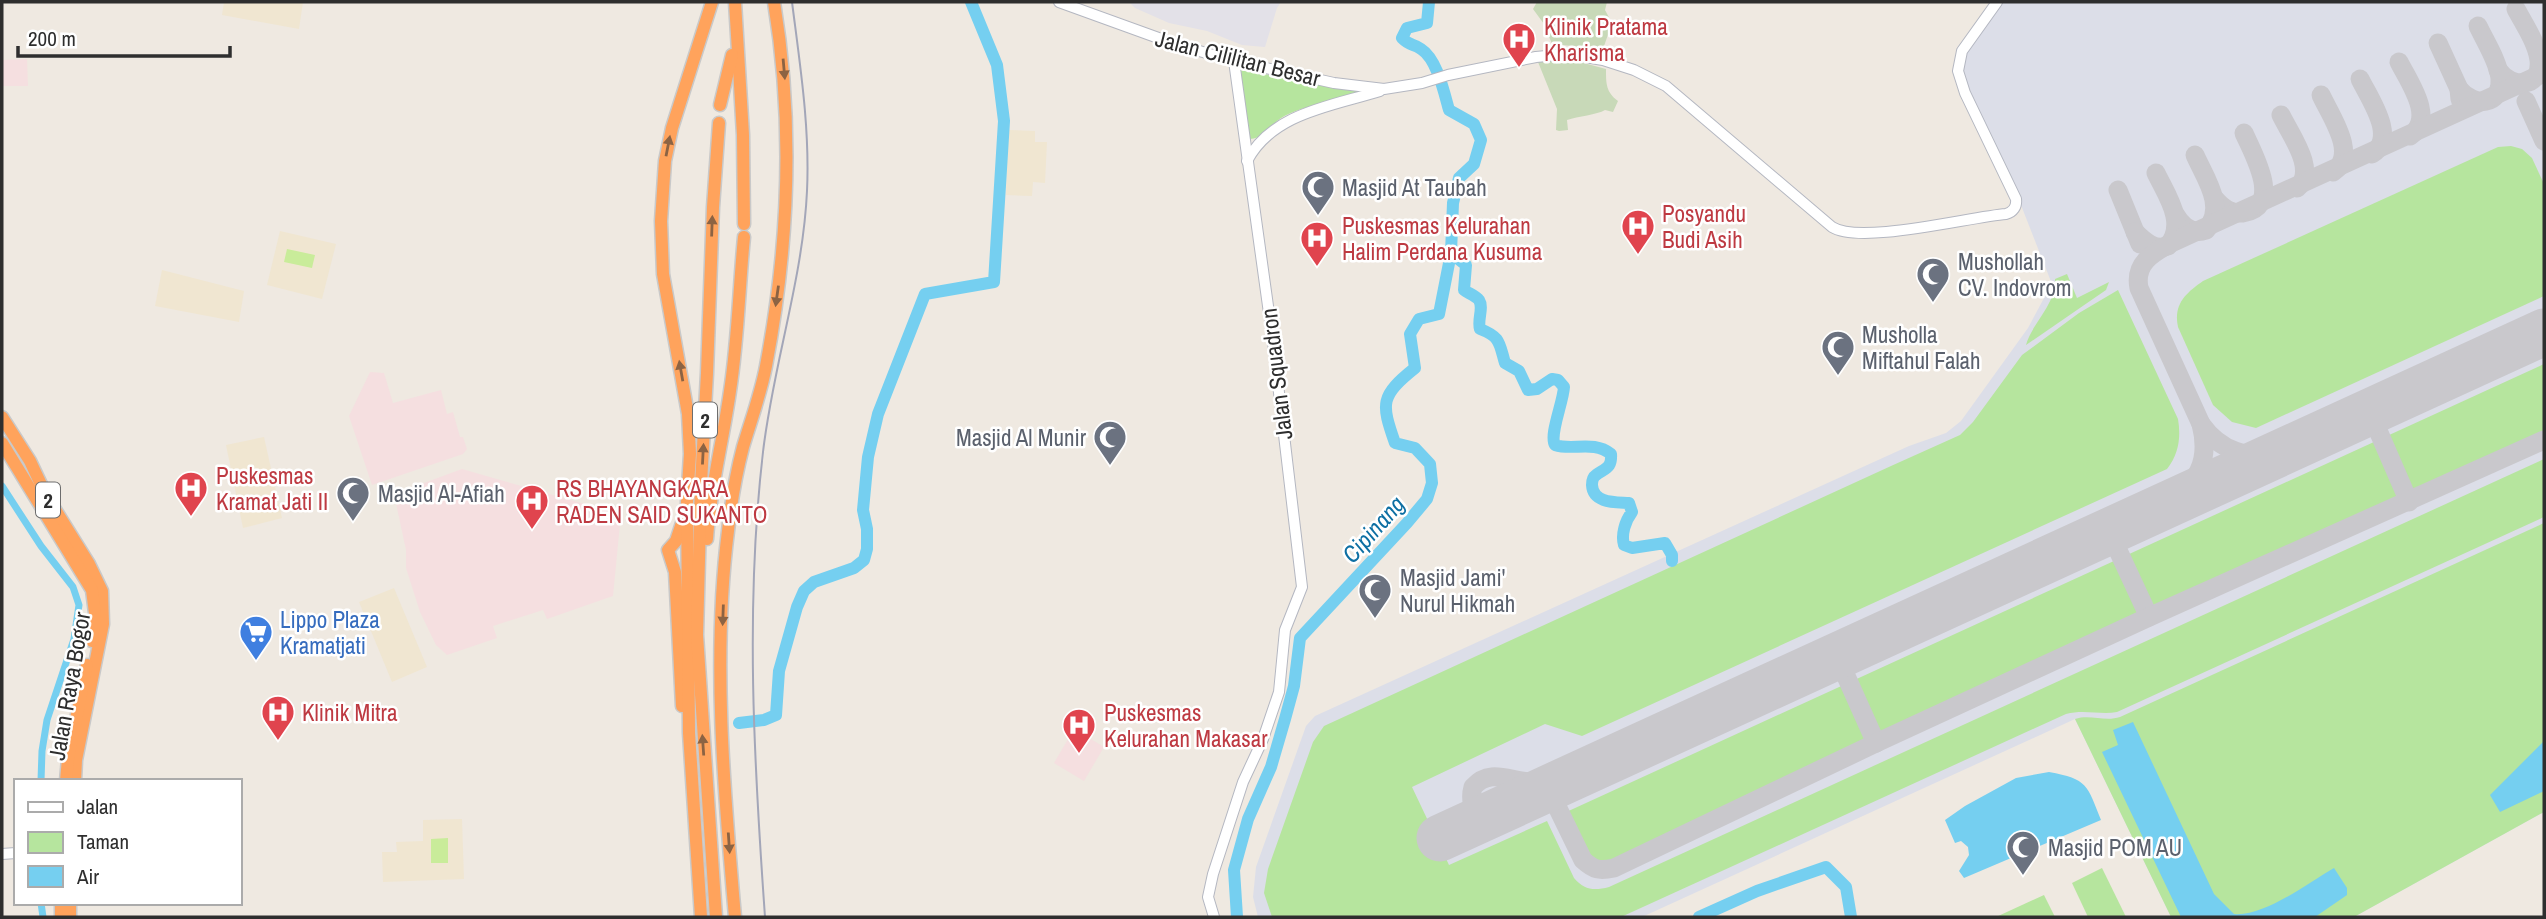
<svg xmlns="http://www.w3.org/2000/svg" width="2546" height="919" font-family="'Archivo Narrow',sans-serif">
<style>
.industrial{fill:#e3e1e8}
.education{fill:#f0e6d1}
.medical{fill:#f5dfe0}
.airport{fill:#dcdee8}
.green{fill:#b6e59e}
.cemetery{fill:#c8d9b8}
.pitch{fill:#c9ec9a}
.water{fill:#75cff0}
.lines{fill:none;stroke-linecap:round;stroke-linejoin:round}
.canal{stroke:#75cff0;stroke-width:7}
.river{stroke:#75cff0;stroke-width:12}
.taxiway{stroke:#c9c8cc;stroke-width:19}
.runway{stroke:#c9c8cc;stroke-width:47}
.secondary-casing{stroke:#b4b7c1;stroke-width:12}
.highway-casing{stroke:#c9c9c9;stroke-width:15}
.secondary{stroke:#fff;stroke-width:10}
.highway{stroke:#ffa35c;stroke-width:12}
.tram{stroke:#a3a6b8;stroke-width:2}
.oneway{fill:#8c6343}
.labels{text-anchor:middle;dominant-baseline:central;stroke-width:5;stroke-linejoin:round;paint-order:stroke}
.shield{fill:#fff;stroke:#6d6d6d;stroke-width:2}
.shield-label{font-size:21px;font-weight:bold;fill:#2e2e2e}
.health-label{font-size:23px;fill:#be3a42;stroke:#fff;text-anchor:start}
.street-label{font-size:23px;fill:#2e2e2e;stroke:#fff}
.worship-label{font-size:23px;fill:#5b616d;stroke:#fff;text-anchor:start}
.shop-label{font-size:23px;fill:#366cbe;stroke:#fff;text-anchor:start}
.water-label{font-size:24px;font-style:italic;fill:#0d6fa3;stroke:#fff}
</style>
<rect width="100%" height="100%" fill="#efe9e1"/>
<polygon class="industrial" points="1129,2 1281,2 1277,8 1265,47 1242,45 1207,31 1169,23 1135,8"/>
<g class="education">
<polygon points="224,2 303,2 299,29 222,15"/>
<polygon points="1008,130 1035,131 1035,142 1047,142 1045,183 1033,182 1032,196 1006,195"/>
<polygon points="280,231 336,244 322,299 267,285"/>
<polygon points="162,270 244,291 239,322 155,306"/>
<polygon points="264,437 282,518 243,528 226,445"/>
<polygon points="394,588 427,667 392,682 359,602"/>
<polygon points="462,819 464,879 383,882 382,852 397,852 396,842 423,841 423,820"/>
</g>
<g class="medical">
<polygon points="27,59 28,86 2,86 2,60"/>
<polygon points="370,372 384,373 393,403 441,390 447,414 453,412 460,437 463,437 467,449 463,454 372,485 349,416"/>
<polygon points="462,469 609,511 620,524 613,596 547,619 543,610 493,626 497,638 447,655 436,645 420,612 406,568 406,550 394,494"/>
<polygon points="1074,729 1104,747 1084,781 1054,763"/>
</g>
<polygon class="airport" points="1999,2 2544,2 2544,812 2354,917 2171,917 2075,719 1642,917 1258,917 1253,897 1256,867 1306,726 1315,716 1909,446 1946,433 1961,421 2028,328 2051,285 2050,279 2019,200 1963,84 1964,54"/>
<g class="green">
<path d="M1241,70l117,21 1,4c-23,6 -63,11 -82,26 -9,8 -14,17 -27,18l-4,-3z"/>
<path d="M2511,146l11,3 10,9 12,26v112l-288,132 -24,-6 -19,-17 -35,-78c-5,-23 8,-34 25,-46l295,-134z"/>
<path d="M2067,274l10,24 32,-16 -3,8 -80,55c6,-22 30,-40 29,-66z"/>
<path d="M2118,290l60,129c3,18 1,35 -11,50l-585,267 -37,-12 -133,63 37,78 98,-44 27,57c10,12 20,13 35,9l935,-428v58l-427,195c-17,3 -33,-3 -51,2l-445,203h-349l-8,-24 4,-24 45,-127 11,-16 567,-260 69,-31 13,-13 49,-67 57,-42z"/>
<path d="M2544,364v76l-419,187 -511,241c-7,1 -15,5 -22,1 -13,-8 -25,-41 -30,-55z"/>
<path d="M2544,523v289l-190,105h-183l-96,-198c15,-5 30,3 45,-2z"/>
<polygon points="2102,868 2126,917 2088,917 2072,883"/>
<polygon points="2044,895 2055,917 1996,917"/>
</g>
<g class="cemetery">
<polygon points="1537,2 1607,2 1605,10 1612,23 1603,49 1552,44 1544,24 1533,9"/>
<path d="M1569,59l37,10c0,15 0,23 12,32l-5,11 -8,-2c-8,5 -27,6 -38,10l1,10 -9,1 -3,-1 1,-21 -19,-47z"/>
</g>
<g class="pitch">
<polygon points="287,249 315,255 312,268 284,262"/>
<polygon points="448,838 448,863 431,863 431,839"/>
</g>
<g class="water">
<path d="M2133,722l81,172 20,20c30,3 74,-31 100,-46l13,20v7l-32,22h-134l-79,-165 16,-7 -5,-15z"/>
<polygon points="2544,741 2544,791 2500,812 2490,795"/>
<path d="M2049,772c39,7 38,13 52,48l-137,58 -5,-7 10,-16 -1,-8 -7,-6 -6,2 -10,-23 20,-14 51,-28z"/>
</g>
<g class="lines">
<g class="canal">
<polyline points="2,486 41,546 73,587 79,605 74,639 47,720 42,751 41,781"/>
<polyline points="41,903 43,917"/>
</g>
<g class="river">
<path d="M1451,253l15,12 -2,25c4,3 12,6 15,10 5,8 -2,20 1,29 21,8 19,14 25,34l14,8 9,19 9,-1 15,-10 6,1 6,7c-1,16 -15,48 -9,58 18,6 38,-5 56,9 1,14 -5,14 -15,21 -3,2 -4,6 -4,10 1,19 25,17 37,18l3,9c-7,9 -11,23 -8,33l8,3 33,-5 7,12v6"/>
<polyline points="739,723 764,720 776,715 779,671 797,607 804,591 814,582 854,568 864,560 867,549 867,529 863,510 868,457 878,414 925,294 994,282 1004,121 997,65 971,2"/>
<path d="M1237,917l-3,-47 14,-51 23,-52 14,-48 9,-33 6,-48 107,-115 20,-24 5,-16 -2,-19 -15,-16 -20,-5c-14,-40 -15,-47 20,-75l-5,-34 9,-15 20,-5 12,-61 2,-50 6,-25 15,-14 7,-24 -7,-16 -25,-14c-5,-18 -12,-51 -28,-61 -8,-6 -10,-2 -19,-11l5,-10 20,-5 2,-21"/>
<polyline points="1699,917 1757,891 1826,867 1846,887 1851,917"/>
</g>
<g class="taxiway">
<polyline points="2438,43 2459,89 2460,99"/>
<path d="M2399,62c10,20 37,57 11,74"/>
<path d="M2498,70c14,19 44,19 41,-10 -2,-17 -15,-36 -23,-51"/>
<path d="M2360,79c9,19 38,59 12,75"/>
<path d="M2459,89c15,18 43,18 41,-11 -2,-17 -15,-37 -22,-52"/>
<path d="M2321,95c9,20 38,60 12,77"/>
<polyline points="2526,101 2544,141"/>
<path d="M2281,115c9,19 37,56 16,73"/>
<polyline points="2118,190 2140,244"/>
<path d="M2215,199c8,9 16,15 28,14 41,-7 10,-59 1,-80"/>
<path d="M2175,214c7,12 17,21 31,16 21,-23 -1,-52 -11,-75"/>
<path d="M2135,232c9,9 20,19 33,14 19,-23 -1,-50 -12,-73"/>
<polyline points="2370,412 2409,502"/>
<path d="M2201,424l-62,-136c-5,-25 14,-35 32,-45l373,-170"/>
<path d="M2165,505c32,-22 46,-42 36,-81 20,28 46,35 80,29"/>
<polyline points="2109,531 2149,617"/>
<polyline points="1837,656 1876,743"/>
<path d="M1548,788l35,72c11,10 16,11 31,8l262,-125 273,-126 395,-177"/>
<path d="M1530,797c-8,7 -15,19 -24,23 -24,14 -39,-12 -33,-33 17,-19 36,-6 58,-5 15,0 30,-3 45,-6"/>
</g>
<polyline class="runway" points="1440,838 2544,332"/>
<defs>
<g id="secondary">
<path d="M1059,2l116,42 59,17 100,22 50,6 38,-6 26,-8 88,-18 31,-3 36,6 31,10 32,16 166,141c28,18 137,-10 174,-13 7,-2 11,-7 10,-15l-51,-106 -7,-22 4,-20 35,-49"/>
<path d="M1247,161c25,-48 85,-55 133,-70"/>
<polyline points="2,854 16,853"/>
<polyline points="1214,917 1208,897 1213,874 1243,782 1263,739 1279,692 1285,630 1302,587 1273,342 1234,61"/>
</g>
<g id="highway">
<polyline points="735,2 743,135 744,224"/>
<polyline points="720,105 732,55"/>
<polyline points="2,417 30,461 46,495 89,564 102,591 103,624 76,760 75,781"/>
<polyline points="2,443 92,590 95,613 92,641"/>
<path d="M707,539c3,-50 16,-98 23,-148 8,-51 9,-103 14,-154"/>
<polyline points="682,706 675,572 668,550 676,541 683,520"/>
<polyline points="66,781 68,759 87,665"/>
<polyline points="61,903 61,917"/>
<polyline points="70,903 70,917"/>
<polyline points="701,917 689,733 687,502 690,454 688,414 663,274 661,221 665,161 672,128 712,2"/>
<polyline points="716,917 697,635 701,484 707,373 713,207 719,123"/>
<path d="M735,917c-11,-126 -23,-260 -7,-386 3,-28 8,-57 15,-84 8,-27 18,-54 23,-81 23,-121 28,-243 8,-364"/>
</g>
</defs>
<use href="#secondary" class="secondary-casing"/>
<use href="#highway" class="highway-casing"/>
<use href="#secondary" class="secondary"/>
<use href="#highway" class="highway"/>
<path class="tram" d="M765,917c-11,-154 -20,-311 -2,-465 10,-87 40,-173 44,-261 3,-63 -7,-126 -15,-189"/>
</g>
<defs><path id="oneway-solid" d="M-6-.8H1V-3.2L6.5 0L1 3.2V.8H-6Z" transform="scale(1.75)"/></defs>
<g class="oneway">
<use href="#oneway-solid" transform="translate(784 69) rotate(85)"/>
<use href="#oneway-solid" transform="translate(668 146) rotate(-79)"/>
<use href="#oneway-solid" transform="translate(712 226) rotate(-88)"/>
<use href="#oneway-solid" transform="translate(777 296) rotate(98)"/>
<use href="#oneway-solid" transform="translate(681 371) rotate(-100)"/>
<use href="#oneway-solid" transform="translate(703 454) rotate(-87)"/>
<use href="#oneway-solid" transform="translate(723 615) rotate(92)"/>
<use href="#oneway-solid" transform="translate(703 745) rotate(-94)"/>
<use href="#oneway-solid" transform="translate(729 843) rotate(86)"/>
</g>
<defs>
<symbol id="hospital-pin" viewBox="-11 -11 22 30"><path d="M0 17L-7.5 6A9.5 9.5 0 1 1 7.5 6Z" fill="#e0444e" stroke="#fff"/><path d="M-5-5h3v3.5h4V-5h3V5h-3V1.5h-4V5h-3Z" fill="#fff"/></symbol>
<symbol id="mosque-pin" viewBox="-11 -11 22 30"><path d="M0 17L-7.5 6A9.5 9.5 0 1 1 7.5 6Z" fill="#6b7280" stroke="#fff"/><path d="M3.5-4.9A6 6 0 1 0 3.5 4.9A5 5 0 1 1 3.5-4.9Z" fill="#fff"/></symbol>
<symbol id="supermarket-pin" viewBox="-11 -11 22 30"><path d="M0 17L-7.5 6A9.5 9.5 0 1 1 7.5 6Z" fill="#3f7fe0" stroke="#fff"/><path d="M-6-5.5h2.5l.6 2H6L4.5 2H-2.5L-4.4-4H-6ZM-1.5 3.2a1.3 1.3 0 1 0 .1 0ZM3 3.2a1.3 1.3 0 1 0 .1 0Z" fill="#fff"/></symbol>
</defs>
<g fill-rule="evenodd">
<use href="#hospital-pin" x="1500" y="20" width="38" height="52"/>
<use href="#mosque-pin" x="1299" y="168" width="38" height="52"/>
<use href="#hospital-pin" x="1619" y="207" width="38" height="52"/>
<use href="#hospital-pin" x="1298" y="219" width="38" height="52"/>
<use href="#mosque-pin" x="1914" y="255" width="38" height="52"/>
<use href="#mosque-pin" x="1819" y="328" width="38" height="52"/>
<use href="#mosque-pin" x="1091" y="418" width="38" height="52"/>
<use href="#hospital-pin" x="172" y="469" width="38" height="52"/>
<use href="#mosque-pin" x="334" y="474" width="38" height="52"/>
<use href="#hospital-pin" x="513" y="482" width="38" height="52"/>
<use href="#mosque-pin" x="1356" y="571" width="38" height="52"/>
<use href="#supermarket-pin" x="237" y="613" width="38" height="52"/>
<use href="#hospital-pin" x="259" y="693" width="38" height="52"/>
<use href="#hospital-pin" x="1060" y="706" width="38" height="52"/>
<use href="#mosque-pin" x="2004" y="828" width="38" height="52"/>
</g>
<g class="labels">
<g class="shield">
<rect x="693" y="402.5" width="24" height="35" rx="5"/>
<rect x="36" y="482.5" width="24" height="35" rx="5"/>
</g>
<g class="shield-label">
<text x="705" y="420">2</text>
<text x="48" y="500">2</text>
</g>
<g class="health-label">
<text x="1544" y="26">Klinik Pratama<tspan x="1544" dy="26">Kharisma</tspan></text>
<text x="1662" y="213">Posyandu<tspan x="1662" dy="26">Budi Asih</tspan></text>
<text x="1342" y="225">Puskesmas Kelurahan<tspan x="1342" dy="26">Halim Perdana Kusuma</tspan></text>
<text x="216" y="475">Puskesmas<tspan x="216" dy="26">Kramat Jati II</tspan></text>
<text x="556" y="488">RS BHAYANGKARA<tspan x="556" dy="26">RADEN SAID SUKANTO</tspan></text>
<text x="302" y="712">Klinik Mitra</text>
<text x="1104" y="712">Puskesmas<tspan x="1104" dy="26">Kelurahan Makasar</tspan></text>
</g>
<g class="street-label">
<text transform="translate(1238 58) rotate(14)">Jalan Cililitan Besar</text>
<text transform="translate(1276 374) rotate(-97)">Jalan Squadron</text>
<text transform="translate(69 686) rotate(-80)">Jalan Raya Bogor</text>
</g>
<g class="worship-label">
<text x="1342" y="187">Masjid At Taubah</text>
<text x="1958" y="261">Mushollah<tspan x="1958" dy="26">CV. Indovrom</tspan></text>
<text x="1862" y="334">Musholla<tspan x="1862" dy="26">Miftahul Falah</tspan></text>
<text x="1086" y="437" text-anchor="end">Masjid Al Munir</text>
<text x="378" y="493">Masjid Al-Afiah</text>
<text x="1400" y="577">Masjid Jami'<tspan x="1400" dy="26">Nurul Hikmah</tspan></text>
<text x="2048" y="847">Masjid POM AU</text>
</g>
<g class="shop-label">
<text x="280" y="619">Lippo Plaza<tspan x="280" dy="26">Kramatjati</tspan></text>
</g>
<g class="water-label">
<text transform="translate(1373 529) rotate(-48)">Cipinang</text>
</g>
</g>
<rect width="2546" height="919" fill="none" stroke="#2e2e2e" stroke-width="7"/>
<rect x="14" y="779" width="228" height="126" fill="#ffffff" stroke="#ababab" stroke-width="2"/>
<rect x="28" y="802" width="35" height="10" fill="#ffffff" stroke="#ababab" stroke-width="2"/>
<text x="77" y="814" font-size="21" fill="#2e2e2e">Jalan</text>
<rect x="28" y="832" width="35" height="21" fill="#b6e59e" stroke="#ababab" stroke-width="2"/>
<text x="77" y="849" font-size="21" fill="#2e2e2e">Taman</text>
<rect x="28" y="866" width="35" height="21" fill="#75cff0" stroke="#ababab" stroke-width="2"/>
<text x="77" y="884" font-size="21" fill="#2e2e2e">Air</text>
<path d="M18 46v10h212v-10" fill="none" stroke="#2e2e2e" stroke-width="3.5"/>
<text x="28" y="46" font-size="21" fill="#2e2e2e" stroke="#ffffff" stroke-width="5" paint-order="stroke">200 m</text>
</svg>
